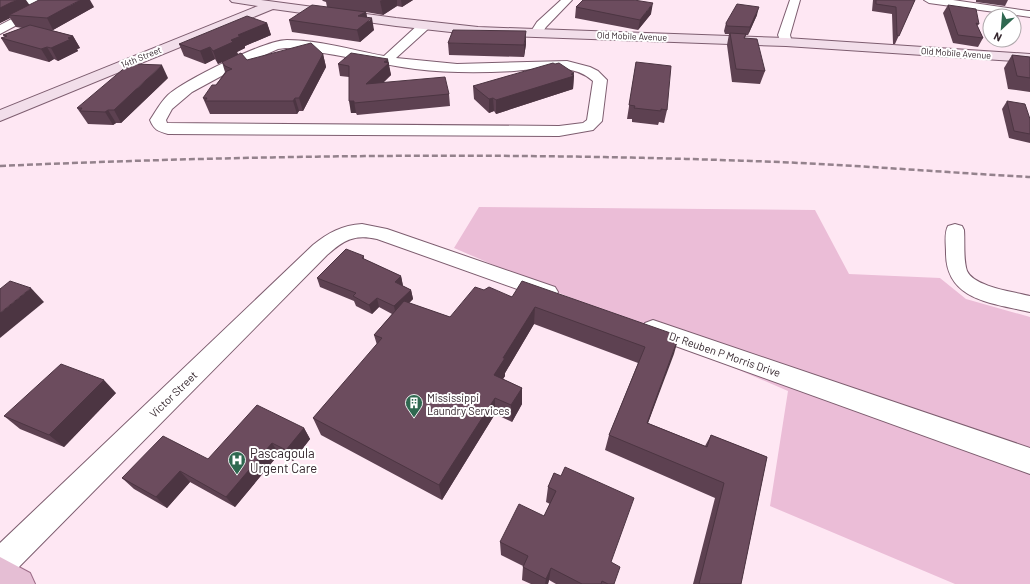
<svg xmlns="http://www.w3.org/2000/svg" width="1030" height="584" font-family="Barlow,sans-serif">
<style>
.green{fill:#ebbdd7}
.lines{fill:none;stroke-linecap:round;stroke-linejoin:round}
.street-casing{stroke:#7d5d6f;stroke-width:2}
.secondary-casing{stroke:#7d5d6f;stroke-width:2}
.primary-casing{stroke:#9c6c87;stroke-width:2}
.street{fill:#fff;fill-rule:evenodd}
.secondary{fill:#f2deea;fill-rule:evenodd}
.primary{fill:#e5bed4;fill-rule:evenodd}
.rail{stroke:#94828c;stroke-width:2.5;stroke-dasharray:6 3;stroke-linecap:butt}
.wall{fill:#5d4151}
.shaded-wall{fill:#4c3542}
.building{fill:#6c4c5e;stroke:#4c3542}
.labels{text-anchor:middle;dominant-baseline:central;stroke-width:4;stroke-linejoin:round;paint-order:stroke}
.far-street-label{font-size:9px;fill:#34262d;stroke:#fff}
.street-label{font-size:11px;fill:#34262d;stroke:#fff}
.poi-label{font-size:11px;fill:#34262d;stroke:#fff;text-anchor:start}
.near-poi-label{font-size:13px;fill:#34262d;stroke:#fff;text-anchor:start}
</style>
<rect width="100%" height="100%" fill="#fee7f3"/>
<polygon class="green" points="479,207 815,210 849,274 940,278 966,299 1030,317 1030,584 955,584 770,506 788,391 454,248"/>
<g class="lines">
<defs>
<g id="street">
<polygon points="14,0 37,0 45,3 47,8 45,10 0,34 0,25 35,7 15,2"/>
<polygon points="561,0 572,0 546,27 540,36 532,36 530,33 537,22"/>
<polygon points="790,0 800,0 790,35 792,42 790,45 782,45 778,35"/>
<polygon points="924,0 953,0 1028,11 1030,11 1030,17 929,3"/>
<path d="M424,22l4,1 2,3 -2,3 -32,29 61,6 110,-3 23,6 8,4 9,9 -5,41 -9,9 -34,6 -391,-2c-10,-3 -14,-4 -18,-14 6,-9 10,-17 18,-25 17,-15 97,-55 119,-55 32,0 65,10 97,16l36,-33zM286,48c43,4 85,15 129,21 33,4 66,4 99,2 26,-2 58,-9 79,10l-6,39 -4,3 -24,3 -392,-3 -1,-3 6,-11 20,-17 46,-25 40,-18z"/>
<path d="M362,224l25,5 168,58 3,5 -3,5 -7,3 -171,-61c-23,-5 -33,1 -50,16l-316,320 -11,4v-36l313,-298c15,-12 29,-20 49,-21z"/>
<path d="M955,224l7,2 2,4c1,13 -1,29 3,41 7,16 48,21 63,25v16c-37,-9 -84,-11 -84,-59 0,-9 -2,-20 2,-27z"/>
<polygon points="653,320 1030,448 1030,474 645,335 642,329 645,323"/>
</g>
<polygon id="secondary" points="230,0 261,0 396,18 478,27 786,38 1030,54 1030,62 786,46 478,35 396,26 273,9 0,121 0,110 258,6 232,2"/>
<polygon id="primary" points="0,557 30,573 35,584 0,584"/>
</defs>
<use href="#street" class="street-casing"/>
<use href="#secondary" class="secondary-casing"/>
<use href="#primary" class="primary-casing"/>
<use href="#street" class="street"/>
<use href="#secondary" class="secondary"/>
<use href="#primary" class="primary"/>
<path class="rail" d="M0,166c250,-11 501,-14 751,-5 93,3 186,11 279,16"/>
</g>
<g class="wall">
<polygon points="0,0 29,5 94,7 53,30 51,30 73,36 80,48 77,49 78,51 58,61 54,59 49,62 9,51 1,38 5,37 3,35 22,28 16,27 10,18 0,23"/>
<polygon points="322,0 413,0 402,7 397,6 383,15 366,12 367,18 374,30 360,42 292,32 289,20 327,7 326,2 323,1"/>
<polygon points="873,0 915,0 895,44 893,44 892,14 872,11"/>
<polygon points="976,0 1008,0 1005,6 976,2"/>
<polygon points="948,5 979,24 977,26 983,38 978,47 953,43 943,13"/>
<polygon points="576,7 651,14 638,30 575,18"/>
<polygon points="757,15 748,35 746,35 745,38 765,71 760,84 732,82 727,45 729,34 725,34 724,31 726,23"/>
<polygon points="267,23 271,35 245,46 245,48 237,52 238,54 247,60 323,54 326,67 303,111 299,111 297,114 210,114 203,98 216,85 225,72 222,62 218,64 215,59 205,64 184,56 179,44"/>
<polygon points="448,43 526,44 524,57 449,55"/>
<polygon points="1012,55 1030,57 1030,92 1008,89 1004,68"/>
<polygon points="636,62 667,110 664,123 659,122 658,125 632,122 632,119 627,119"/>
<polygon points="388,63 391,75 383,83 449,94 450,106 357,115 356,113 351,113 349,77 340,76 338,64"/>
<polygon points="573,76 574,76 573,89 496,114 494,111 489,113 474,99 473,86"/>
<polygon points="168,78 121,123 116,123 113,125 88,124 77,108"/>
<polygon points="1007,101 1030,119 1030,143 1009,138 1002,109"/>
<polygon points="364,256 364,259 401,276 403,286 411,290 413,299 409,303 450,317 484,290 679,336 648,423 705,446 711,435 767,457 741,584 693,584 715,498 605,450 609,435 638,363 534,324 505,373 505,376 503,379 522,388 522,404 512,422 495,414 442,500 321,435 313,418 377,345 374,335 392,314 379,307 372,314 356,306 354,301 320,287 317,278"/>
<polygon points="116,393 64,447 20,429 4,416"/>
<polygon points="304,428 310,439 293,461 279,454 235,507 190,482 167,508 134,489 122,478 208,459"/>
<polygon points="554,473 611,562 614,584 556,584 549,580 548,584 531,584 522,580 523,566 501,555 500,542 544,516 550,504 546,502 548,487"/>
</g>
<g class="shaded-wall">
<polygon points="16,0 26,0 31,7 9,15 10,18 0,23 0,8"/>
<polygon points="80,0 90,0 94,7 53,30 47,18"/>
<polygon points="382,0 397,0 397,6 383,15 380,1"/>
<polygon points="401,0 413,0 402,7"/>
<polygon points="653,3 651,14 638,30 640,20"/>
<polygon points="759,7 757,15 748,35 750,27"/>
<polygon points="366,12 368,22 372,18 374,30 360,42 357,30 358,16"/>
<polygon points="267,23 271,35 245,46 245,48 237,52 238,55 218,64 213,51 231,40 238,35"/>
<polygon points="526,31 526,44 524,57 524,45"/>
<polygon points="73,36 80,48 77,49 78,51 58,61 51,48 68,38"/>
<polygon points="47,47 54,59 49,62 41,49"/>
<polygon points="210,47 215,59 205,64 200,51"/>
<polygon points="323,54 326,67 303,111 299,98"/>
<polygon points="388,59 391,75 369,96 366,84 384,62"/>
<polygon points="162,65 168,78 121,123 114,110"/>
<polygon points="574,73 573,89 496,114 496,100"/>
<polygon points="295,98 299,111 297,114 293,101"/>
<polygon points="493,98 494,111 489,113 489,99"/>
<polygon points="349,101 354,101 356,113 351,113"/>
<polygon points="108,110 116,123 113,125 105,112"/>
<polygon points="401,276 403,286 395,282"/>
<polygon points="31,288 44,302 0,338 0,313"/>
<polygon points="411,290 413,299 396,316 394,306"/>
<polygon points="377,298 379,307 372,314 369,305"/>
<polygon points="535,307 534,324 505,373 505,376 494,392 494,375 503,358"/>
<polygon points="679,336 674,354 642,439 647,423"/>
<polygon points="104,380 116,393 64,447 49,435"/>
<polygon points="522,388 522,404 512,422 511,405"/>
<polygon points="495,398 495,414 442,500 439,485"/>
<polygon points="304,428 310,439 293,461 286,450"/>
<polygon points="272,443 279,454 235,507 226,497"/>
<polygon points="180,471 190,482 167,508 156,497"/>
<polygon points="551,568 549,580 548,584 545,584 546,579"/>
</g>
<g class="building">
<polygon points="0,0 16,0 0,8"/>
<polygon points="39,0 80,0 47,18 9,15"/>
<polygon points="583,0 634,0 653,3 640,20 576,7"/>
<polygon points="876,0 915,0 899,36 897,35 896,7 876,4"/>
<polygon points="737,4 759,7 750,27 727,26 726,23"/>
<polygon points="312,5 366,12 358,16 372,18 357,30 289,20"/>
<polygon points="948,5 976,9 979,24 976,23 983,38 958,35"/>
<polygon points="247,16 267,23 238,35 241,36 231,40 233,42 213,51 210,47 200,51 179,44"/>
<polygon points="30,25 73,36 68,38 71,39 51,48 47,47 41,49 1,38 7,36 3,35"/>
<polygon points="453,30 526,31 524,45 448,43"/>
<polygon points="730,33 746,34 744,38 757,39 765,71 736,69"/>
<polygon points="311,43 323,54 299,98 295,98 293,101 205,101 207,98 203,98 212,85 216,85 227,71 232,69 225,66 222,62 241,53 247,60"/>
<polygon points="351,53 388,59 384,62 389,63 366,84 445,77 449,94 354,103 354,101 349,101 349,66 338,64"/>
<polygon points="1012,55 1030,57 1030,78 1017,76"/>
<polygon points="636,62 671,66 667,110 661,109 661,111 634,108 635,106 629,105"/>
<polygon points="553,63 555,64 559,63 574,73 571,74 574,76 496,100 493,98 489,99 473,86"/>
<polygon points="134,64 162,65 114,110 108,110 105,112 80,111 82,108 77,108 128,65"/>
<polygon points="1007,101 1025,104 1030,119 1030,134 1014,131"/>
<polygon points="346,249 364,256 362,258 401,276 395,282 411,290 394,306 377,298 369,305 353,296 356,293 317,278"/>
<polygon points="10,281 31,288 0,313 0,289"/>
<polygon points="522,281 679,336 647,423 707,447 711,435 767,457 741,584 699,584 724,483 609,435 645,347 535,307 503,358 505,358 494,375 522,388 511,405 495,398 439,485 313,418 382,338 374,335 404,301 450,317 475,287 484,290 489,287 512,297"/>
<polygon points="61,364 104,380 49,435 4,416"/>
<polygon points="257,405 304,428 286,450 272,443 226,497 180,471 156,497 122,478 163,436 208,459"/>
<polygon points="565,467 634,498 611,562 620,567 614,584 608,584 602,581 601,584 582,584 551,568 546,579 523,567 528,556 500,542 519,504 544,516 556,491 548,487 554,473 561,476"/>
</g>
<defs>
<symbol id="building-pin" viewBox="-11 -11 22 30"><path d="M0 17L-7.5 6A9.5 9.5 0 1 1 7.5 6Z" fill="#2f6850" stroke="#fff"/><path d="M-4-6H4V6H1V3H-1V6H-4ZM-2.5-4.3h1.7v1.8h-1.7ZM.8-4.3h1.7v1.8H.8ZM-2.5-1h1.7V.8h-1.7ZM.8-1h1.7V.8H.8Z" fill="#fff"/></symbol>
<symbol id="hospital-pin" viewBox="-11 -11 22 30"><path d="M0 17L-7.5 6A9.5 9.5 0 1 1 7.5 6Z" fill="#2f6850" stroke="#fff"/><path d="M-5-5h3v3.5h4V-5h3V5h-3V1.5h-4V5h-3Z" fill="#fff"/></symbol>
</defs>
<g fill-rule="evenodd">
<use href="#building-pin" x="404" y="393" width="20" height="27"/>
<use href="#hospital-pin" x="227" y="450" width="20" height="27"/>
</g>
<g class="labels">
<g class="far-street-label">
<text transform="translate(632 36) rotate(2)">Old Mobile Avenue</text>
<text transform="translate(956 53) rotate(4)">Old Mobile Avenue</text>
<text transform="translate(141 57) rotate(-22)">14th Street</text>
</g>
<g class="street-label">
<text transform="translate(725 354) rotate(19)">Dr Reuben P Morris Drive</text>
<text transform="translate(173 394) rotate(-44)">Victor Street</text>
</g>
<g class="poi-label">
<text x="427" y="397">Mississippi<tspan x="427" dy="13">Laundry Services</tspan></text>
</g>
<g class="near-poi-label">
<text x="250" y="453">Pascagoula<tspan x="250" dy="15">Urgent Care</tspan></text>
</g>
</g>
<g transform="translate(1002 28) rotate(206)"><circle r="19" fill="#ffffff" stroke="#aea8ab"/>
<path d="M0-3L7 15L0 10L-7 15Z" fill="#2f6850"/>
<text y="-6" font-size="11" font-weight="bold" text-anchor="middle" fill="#34262d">N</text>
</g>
</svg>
